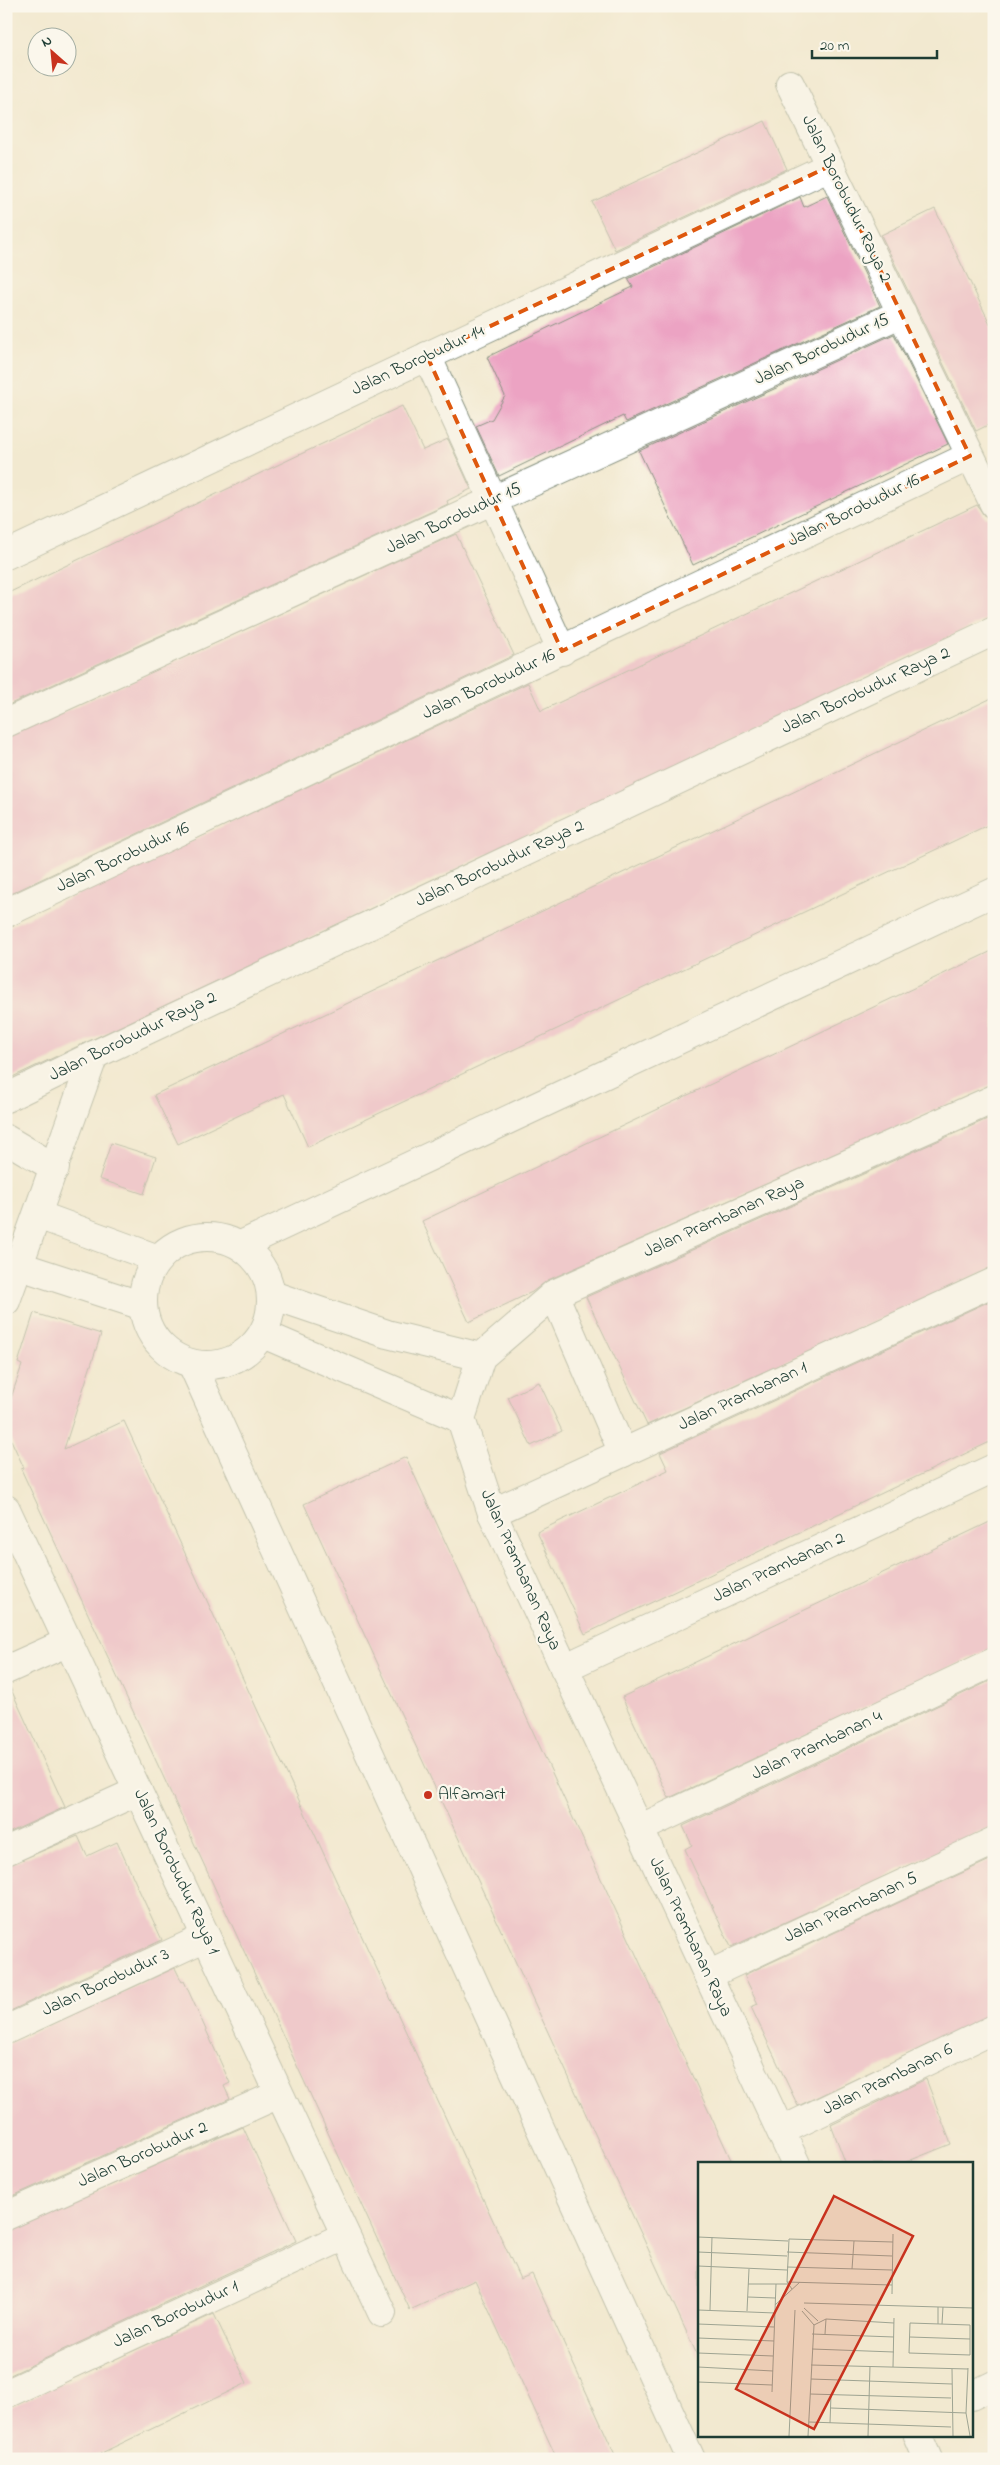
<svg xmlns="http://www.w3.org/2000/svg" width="1000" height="2465" font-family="'Indie Flower',sans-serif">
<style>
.building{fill:#eca3c3}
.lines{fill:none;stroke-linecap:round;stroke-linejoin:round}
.minor-casing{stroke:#889382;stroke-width:30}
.minor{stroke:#fff;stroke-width:28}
.marked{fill:none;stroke:#de580e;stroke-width:4;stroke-dasharray:10 6;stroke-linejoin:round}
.poi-dot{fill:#c8321e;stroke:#fbf7ec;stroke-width:2}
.labels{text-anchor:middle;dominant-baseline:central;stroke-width:4.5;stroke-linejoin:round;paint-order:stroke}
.street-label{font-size:18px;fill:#1f3d34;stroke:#fbf7ec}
.poi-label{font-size:18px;fill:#1f3d34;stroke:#fbf7ec;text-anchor:start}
.inset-road{fill:none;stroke:#9ea492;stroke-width:1}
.view{fill:#c8321e;fill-opacity:0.15;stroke:#c8321e;stroke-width:2.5}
.inset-edge{fill:none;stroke:#1f3d34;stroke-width:2.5}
</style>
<rect width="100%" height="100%" fill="#fbf7ec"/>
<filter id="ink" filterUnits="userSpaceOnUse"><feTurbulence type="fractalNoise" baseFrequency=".02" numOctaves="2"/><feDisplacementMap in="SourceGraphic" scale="10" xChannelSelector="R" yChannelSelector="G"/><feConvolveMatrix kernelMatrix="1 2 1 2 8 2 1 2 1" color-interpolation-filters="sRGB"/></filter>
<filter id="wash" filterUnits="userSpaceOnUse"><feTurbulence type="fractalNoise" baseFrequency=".0096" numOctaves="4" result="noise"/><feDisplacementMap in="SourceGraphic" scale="20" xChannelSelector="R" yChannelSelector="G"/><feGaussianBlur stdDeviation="1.12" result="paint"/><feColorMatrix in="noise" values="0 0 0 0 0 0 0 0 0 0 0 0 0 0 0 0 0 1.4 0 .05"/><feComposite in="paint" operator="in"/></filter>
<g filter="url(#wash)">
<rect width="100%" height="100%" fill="#f2e9d0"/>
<g id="blocks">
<g class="building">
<polygon points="765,121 787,169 615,250 592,202"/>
<polygon points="827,196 880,306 626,422 623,416 499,476 476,426 492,419 505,396 487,357 633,287 628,279 800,197 804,207"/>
<polygon points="935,209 994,332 994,422 976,431 881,235"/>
<polygon points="894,334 948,444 693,565 639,451"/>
<polygon points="402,406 423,450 448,439 471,489 447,501 448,504 6,706 6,594"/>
<polygon points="977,505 985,517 994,519 994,616 6,1080 6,928 528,683 541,711"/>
<polygon points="456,534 514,655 6,896 6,738"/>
<polygon points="994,697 994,822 308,1147 284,1094 178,1144 154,1095"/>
<polygon points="994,950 994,1084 548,1280 532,1292 469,1322 422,1221"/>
<polygon points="994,1116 994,1267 647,1425 586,1297"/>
<polygon points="111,1143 156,1157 144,1194 99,1179"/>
<polygon points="994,1299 994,1440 585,1634 537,1532 668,1470 660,1453"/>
<polygon points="34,1313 101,1334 64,1449 124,1421 520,2279 532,2274 617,2459 557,2459 475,2280 410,2310 21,1469 24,1468 6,1429 6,1413 22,1365 18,1363"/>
<polygon points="539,1382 562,1431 531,1446 508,1397"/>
<polygon points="406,1457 733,2164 699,2164 699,2359 304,1504"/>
<polygon points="994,1520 994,1647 669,1798 622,1697"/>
<polygon points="994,1679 994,1826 731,1947 685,1849 692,1845 683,1826"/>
<polygon points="6,1685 9,1685 65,1807 6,1834"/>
<polygon points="78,1836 87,1856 117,1842 162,1940 6,2013 6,1866"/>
<polygon points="994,1858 994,2014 798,2106 751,2007 758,2004 744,1975"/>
<polygon points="175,1968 182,1982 184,1981 230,2083 224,2086 230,2099 6,2199 6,2045"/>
<polygon points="926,2079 951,2144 901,2164 846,2164 831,2125"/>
<polygon points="243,2127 296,2241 6,2377 6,2231"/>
<polygon points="214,2314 247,2383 89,2459 6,2459 6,2409"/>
</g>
</g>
</g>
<g filter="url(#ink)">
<use href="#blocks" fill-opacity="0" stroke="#889382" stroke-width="1"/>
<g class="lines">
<defs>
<g id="minor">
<polyline points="790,84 994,504"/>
<polyline points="427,356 562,651"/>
<polyline points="6,555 830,166"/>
<polyline points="6,723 902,313"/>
<polyline points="6,913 970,456"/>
<polyline points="6,1098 94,1055 994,631"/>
<polyline points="6,1139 55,1168"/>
<polyline points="38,1215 158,1259"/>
<circle cx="207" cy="1301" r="64"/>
<polyline points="241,1245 994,892"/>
<polyline points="20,1266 143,1306"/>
<polyline points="554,1294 623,1453"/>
<polyline points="272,1295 387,1334 481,1357"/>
<polyline points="6,1301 94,1055"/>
<polyline points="263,1334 461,1419"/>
<polyline points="192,1364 691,2459"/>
<polyline points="6,1509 382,2313"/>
<polyline points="492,1513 994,1282"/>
<polyline points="564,1668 994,1468"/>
<polyline points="6,1670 68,1642"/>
<polyline points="639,1829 994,1662"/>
<polyline points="6,1851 138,1791"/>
<polyline points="708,1975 994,1841"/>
<polyline points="6,2030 206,1937"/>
<polyline points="781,2131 994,2029"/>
<polyline points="796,2164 492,1513 461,1419 481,1357 554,1294 994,1099"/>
<polyline points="6,2216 279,2094"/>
<polyline points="6,2394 345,2236"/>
<polyline points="971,2396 994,2385"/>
<polyline points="918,2436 928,2459"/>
</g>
</defs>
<use href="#minor" class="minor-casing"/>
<use href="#minor" class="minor"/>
</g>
</g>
<path d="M0 0H1000V2465H0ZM830,166l140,290 -408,195 -135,-295z" fill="#f2e9d0" fill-opacity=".55" fill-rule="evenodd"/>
<path class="marked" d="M830,166l140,290 -408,195 -135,-295z"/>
<circle class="poi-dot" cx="428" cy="1795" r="5"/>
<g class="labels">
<g class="street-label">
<text transform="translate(846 199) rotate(64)">Jalan Borobudur Raya 2</text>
<text transform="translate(822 350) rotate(-25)">Jalan Borobudur 15</text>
<text transform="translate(418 361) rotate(-25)">Jalan Borobudur 14</text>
<text transform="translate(854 511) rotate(-26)">Jalan Borobudur 16</text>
<text transform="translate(454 519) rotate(-25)">Jalan Borobudur 15</text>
<text transform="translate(489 685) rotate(-25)">Jalan Borobudur 16</text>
<text transform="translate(866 691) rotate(-25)">Jalan Borobudur Raya 2</text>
<text transform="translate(123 858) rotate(-25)">Jalan Borobudur 16</text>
<text transform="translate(500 864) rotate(-25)">Jalan Borobudur Raya 2</text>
<text transform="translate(133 1037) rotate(-26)">Jalan Borobudur Raya 2</text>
<text transform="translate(724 1218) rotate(-24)">Jalan Prambanan Raya</text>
<text transform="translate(743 1397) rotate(-25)">Jalan Prambanan 1</text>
<text transform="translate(779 1568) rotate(-25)">Jalan Prambanan 2</text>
<text transform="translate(520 1570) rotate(66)">Jalan Prambanan Raya</text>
<text transform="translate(817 1746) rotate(-25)">Jalan Prambanan 4</text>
<text transform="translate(176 1872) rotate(65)">Jalan Borobudur Raya 1</text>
<text transform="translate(851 1908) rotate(-25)">Jalan Prambanan 5</text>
<text transform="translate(690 1937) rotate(65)">Jalan Prambanan Raya</text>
<text transform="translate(106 1983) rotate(-25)">Jalan Borobudur 3</text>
<text transform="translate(888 2080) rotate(-26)">Jalan Prambanan 6</text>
<text transform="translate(143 2155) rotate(-24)">Jalan Borobudur 2</text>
<text transform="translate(176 2315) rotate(-25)">Jalan Borobudur 1</text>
</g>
<g class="poi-label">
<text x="438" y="1795">Alfamart</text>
</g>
</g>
<g transform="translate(698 2162)">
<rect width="275" height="275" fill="#f2e9d0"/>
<path class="inset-road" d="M0,75l90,4M0,90l89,4M89,90l105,4M0,104l89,4M89,105l105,3M154,107l2,-28M89,120l105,3M50,122h41M94,127l-5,-7 2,-43 104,3M194,132l1,-60M50,135l27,1M106,141l169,5M77,143l25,-23M106,146l14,13M0,148l77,3M12,148l2,-73M49,149l2,-42M104,149l12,14M212,161l60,2v30l-61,-2zM0,162l76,3M240,162v-17M244,162l1,-17M114,172l82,3M127,172l1,-15M212,175l60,2M0,176l76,3M114,187l82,3M0,191l75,3M113,203l157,4M0,205l75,4M195,205l1,-49M270,206l-2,45 4,23M254,207l1,67M113,217l141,5M0,220l74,3M74,230l4,-108M112,232l141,4M133,246l135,5M111,260l142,5M132,261l1,-29M91,274l6,-126M110,274l6,-111 12,-6 68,4M170,274l2,-70"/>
<path class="view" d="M136,34l79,40 -99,193 -78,-40z"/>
<rect width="275" height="275" class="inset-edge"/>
</g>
<rect width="1000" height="2465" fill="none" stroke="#fbf7ec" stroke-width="25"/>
<g transform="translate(52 52) rotate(333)"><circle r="24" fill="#fbf7ec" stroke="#a3ada2"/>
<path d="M0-4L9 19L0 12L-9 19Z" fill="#c8321e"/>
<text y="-8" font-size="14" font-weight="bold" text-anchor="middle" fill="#1f3d34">N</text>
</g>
<path d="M812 50v8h125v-8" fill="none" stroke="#1f3d34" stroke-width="2.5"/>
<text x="820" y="50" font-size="15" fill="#1f3d34" stroke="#fbf7ec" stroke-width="4" paint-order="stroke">20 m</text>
</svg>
